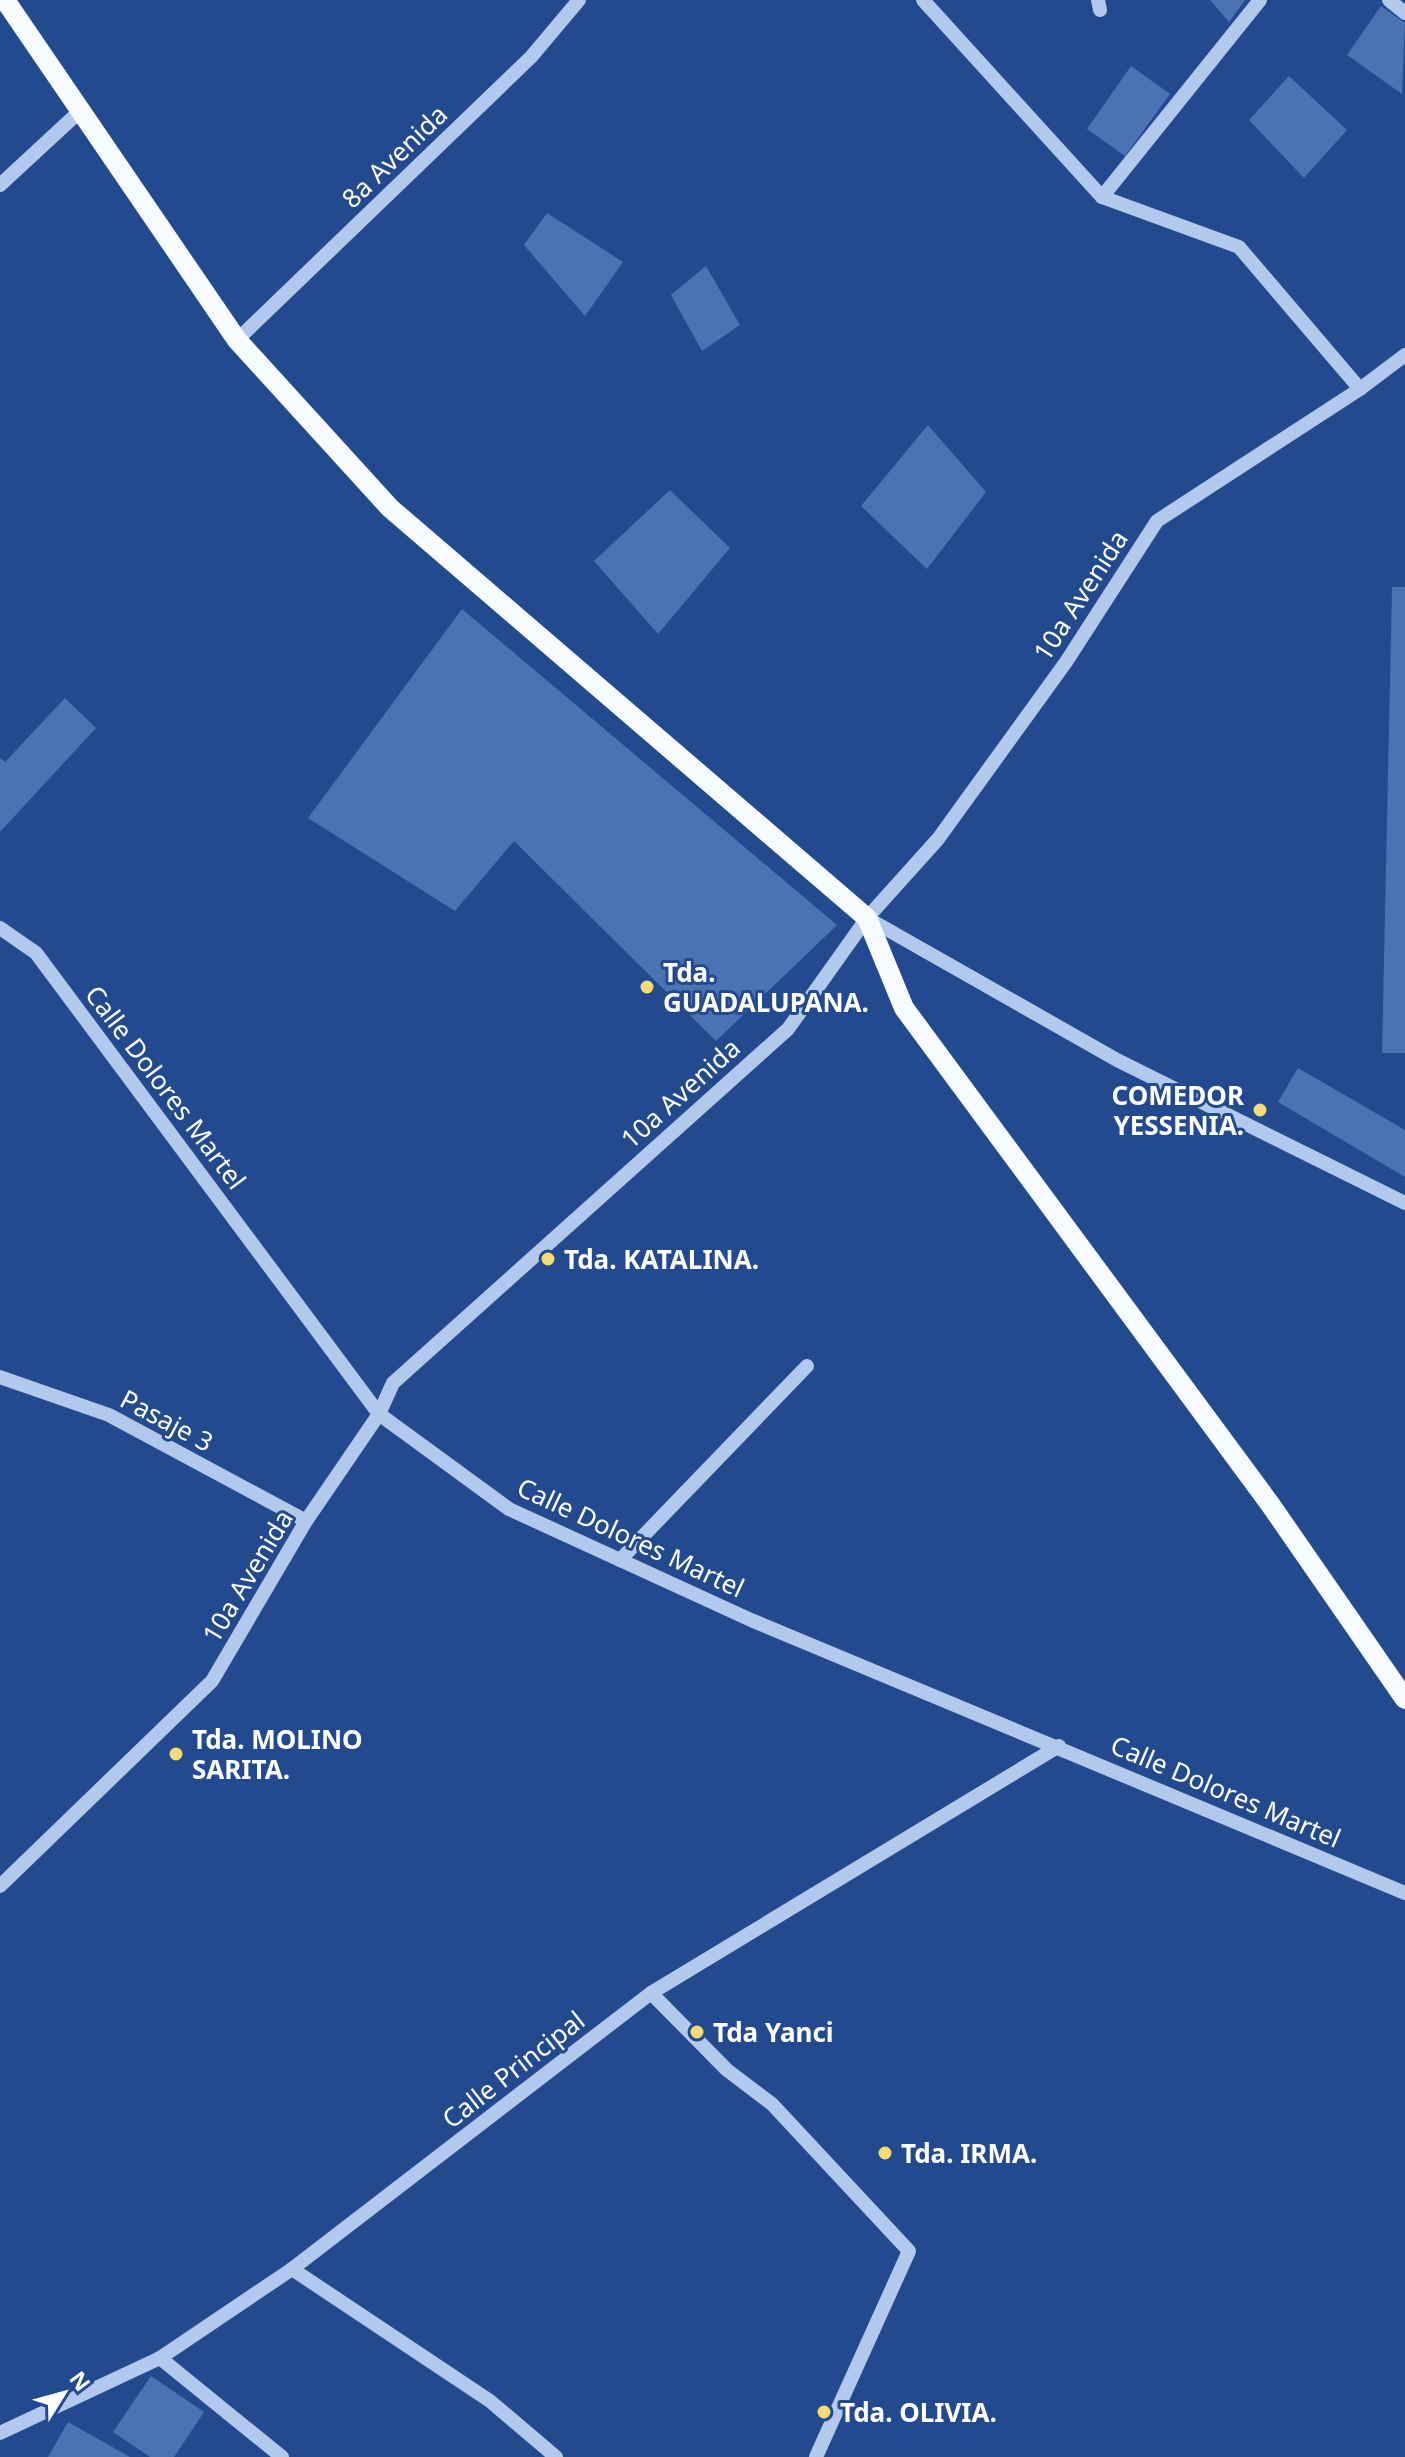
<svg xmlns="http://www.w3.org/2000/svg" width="1405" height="2457" font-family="'Noto Sans',sans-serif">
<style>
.building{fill:#4b72b5}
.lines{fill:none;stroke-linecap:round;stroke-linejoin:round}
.minor{stroke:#b2c8ec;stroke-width:14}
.major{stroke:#f7faff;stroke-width:20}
.poi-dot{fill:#f7db75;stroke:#234a8e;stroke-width:3}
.labels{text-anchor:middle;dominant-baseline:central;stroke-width:6;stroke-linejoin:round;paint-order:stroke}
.street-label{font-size:26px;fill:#fff;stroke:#234a8e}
.poi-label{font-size:26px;font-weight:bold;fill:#fff;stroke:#234a8e;text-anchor:start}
</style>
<rect width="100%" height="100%" fill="#234a8e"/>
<g class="building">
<polygon points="1210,0 1245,0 1229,22"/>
<polygon points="1381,6 1405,23 1402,94 1347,55"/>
<polygon points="1131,66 1170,94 1125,156 1087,129"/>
<polygon points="1289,76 1347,130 1304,178 1249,120"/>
<polygon points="547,213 623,262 585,316 524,245"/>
<polygon points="706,266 740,325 702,351 671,295"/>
<polygon points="928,425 986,492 927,569 861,506"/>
<polygon points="670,490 730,548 658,634 594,561"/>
<polygon points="1392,587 1405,587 1405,1053 1382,1053"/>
<polygon points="462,609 837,925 716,1041 514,841 455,911 308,818"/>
<polygon points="65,698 96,728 0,832 0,758 5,762"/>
<polygon points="1298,1068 1405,1130 1405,1177 1278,1102"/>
<polygon points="151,2376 204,2412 174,2457 150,2457 113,2432"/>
<polygon points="68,2422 130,2457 48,2457"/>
</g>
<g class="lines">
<g class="minor">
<polyline points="923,0 1102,197 1239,247 1360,389"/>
<polyline points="1098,0 1100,10"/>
<polyline points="1389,0 1405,13"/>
<polyline points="0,185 80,111"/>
<polyline points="1102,197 1260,0"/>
<polyline points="237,340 531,57 579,0"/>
<polyline points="867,918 1117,1060 1405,1203"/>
<polyline points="0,928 36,953 379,1414 509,1509 751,1620 1405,1893"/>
<polyline points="0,1377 109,1415 306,1521"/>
<polyline points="620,1560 807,1366"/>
<polyline points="0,1886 212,1681 306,1521 379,1414 393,1383 788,1029 867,918 938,839 1066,662 1157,521 1360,389 1405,355"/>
<polyline points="651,1993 727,2070 772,2104 909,2251 816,2457"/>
<polyline points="292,2269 490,2401 556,2457"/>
<polyline points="160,2358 282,2457"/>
<polyline points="0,2433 160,2358 292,2269 651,1993 1059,1746"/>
</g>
<polyline class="major" points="5,0 237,340 390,508 867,918 904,1008 1270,1504 1405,1699"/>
</g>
<g class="poi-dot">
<circle cx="647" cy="987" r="8"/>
<circle cx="1260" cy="1110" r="8"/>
<circle cx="548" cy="1259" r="8"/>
<circle cx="176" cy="1754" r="8"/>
<circle cx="697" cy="2032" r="8"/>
<circle cx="885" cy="2153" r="8"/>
<circle cx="824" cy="2412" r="8"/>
</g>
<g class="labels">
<g class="street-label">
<text transform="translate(394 156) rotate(-44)">8a Avenida</text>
<text transform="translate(1080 595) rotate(-57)">10a Avenida</text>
<text transform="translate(166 1087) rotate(53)">Calle Dolores Martel</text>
<text transform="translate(680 1093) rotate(-42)">10a Avenida</text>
<text transform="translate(167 1420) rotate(28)">Pasaje 3</text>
<text transform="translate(631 1537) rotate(25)">Calle Dolores Martel</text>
<text transform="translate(247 1576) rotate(-59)">10a Avenida</text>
<text transform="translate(1226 1791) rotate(23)">Calle Dolores Martel</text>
<text transform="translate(513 2069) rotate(-38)">Calle Principal</text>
</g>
<g class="poi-label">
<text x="663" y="972">Tda.<tspan x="663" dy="30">GUADALUPANA.</tspan></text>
<text x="1244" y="1095" text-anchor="end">COMEDOR<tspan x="1244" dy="30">YESSENIA.</tspan></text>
<text x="564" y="1259">Tda. KATALINA.</text>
<text x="192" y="1739">Tda. MOLINO<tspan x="192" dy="30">SARITA.</tspan></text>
<text x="713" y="2032">Tda Yanci</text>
<text x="901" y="2153">Tda. IRMA.</text>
<text x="840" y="2412">Tda. OLIVIA.</text>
</g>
</g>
<g transform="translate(64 2393) rotate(53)" stroke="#234a8e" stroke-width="6" paint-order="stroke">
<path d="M0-6L14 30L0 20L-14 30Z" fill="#ffffff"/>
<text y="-12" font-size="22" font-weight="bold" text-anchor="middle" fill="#ffffff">N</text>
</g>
</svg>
